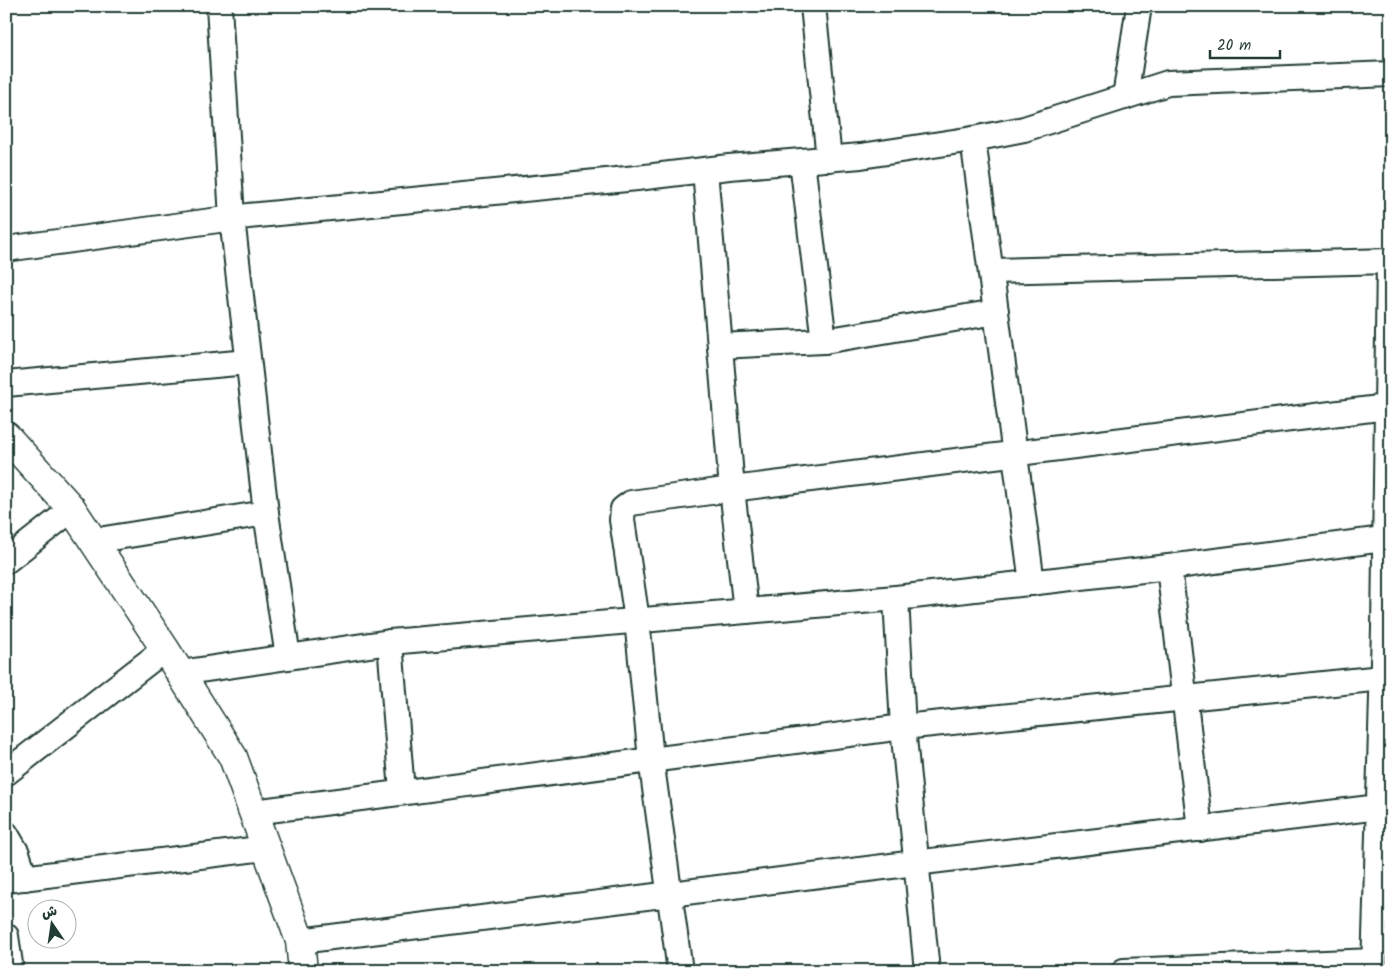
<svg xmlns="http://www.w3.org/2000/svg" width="1397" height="977" font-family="Kalam,'Playpen Sans Arabic',sans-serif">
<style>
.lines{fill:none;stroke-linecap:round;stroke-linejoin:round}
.minor-casing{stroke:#1f3d34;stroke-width:28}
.tertiary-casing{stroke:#1f3d34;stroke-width:31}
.minor{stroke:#fff;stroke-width:24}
.tertiary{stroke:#fff;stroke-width:28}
</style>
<rect width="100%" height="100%" fill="#fff"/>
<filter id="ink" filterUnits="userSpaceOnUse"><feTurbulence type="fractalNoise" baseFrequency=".02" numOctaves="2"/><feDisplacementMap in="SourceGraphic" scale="10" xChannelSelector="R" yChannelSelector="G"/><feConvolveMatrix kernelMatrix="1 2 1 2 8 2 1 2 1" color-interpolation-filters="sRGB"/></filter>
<g filter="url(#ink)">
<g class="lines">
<defs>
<g id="minor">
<polyline points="219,6 232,218 266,513 288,657"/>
<polyline points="813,6 829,159"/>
<polyline points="1125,97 1139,6"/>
<polyline points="973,139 1032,583"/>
<polyline points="802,161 824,341"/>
<polyline points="705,170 732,489 746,611"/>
<polyline points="6,249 248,216 637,178 729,167 861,156 973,139 1024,129 1168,83 1391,74"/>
<polyline points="991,271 1391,261"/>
<polyline points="720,346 824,341 996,312"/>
<polyline points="6,384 248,362"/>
<polyline points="92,541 266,513"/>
<polyline points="6,561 72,509"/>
<polyline points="1169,567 1200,829"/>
<polyline points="896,598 903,727 927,971"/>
<polyline points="390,642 402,792"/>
<polyline points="180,673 390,642 896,598 1169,567 1391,538"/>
<polyline points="6,773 165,649"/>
<polyline points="254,812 903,727 1382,678"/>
<polyline points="6,834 17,853 25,878"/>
<polyline points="6,880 266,848"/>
<polyline points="6,936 11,971"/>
<polyline points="300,941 915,863 1379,807"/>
<polyline points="680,971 651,759 637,620 622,520 623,509 631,503 732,489 1387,407"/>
<polyline points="1124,971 1374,961"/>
<polyline points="1374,971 1384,628 1389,261"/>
</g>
<polyline id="tertiary" points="6,436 72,509 165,649 233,757 300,941 303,971"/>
</defs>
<use href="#minor" class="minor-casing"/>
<use href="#tertiary" class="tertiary-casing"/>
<use href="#minor" class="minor"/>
<use href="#tertiary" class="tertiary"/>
</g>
</g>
<rect width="1397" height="977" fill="none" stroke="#fff" stroke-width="25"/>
<rect x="12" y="12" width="1372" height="952" fill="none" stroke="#1f3d34" stroke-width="2" filter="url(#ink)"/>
<g transform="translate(52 924) rotate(347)"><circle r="24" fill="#ffffff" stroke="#a5b1ae"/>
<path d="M0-4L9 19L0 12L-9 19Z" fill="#1f3d34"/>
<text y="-8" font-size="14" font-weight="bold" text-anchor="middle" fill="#1f3d34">ش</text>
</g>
<path d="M1210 50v8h70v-8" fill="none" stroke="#1f3d34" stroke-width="2.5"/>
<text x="1217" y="50" font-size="15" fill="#1f3d34" stroke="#ffffff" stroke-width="4" paint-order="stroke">20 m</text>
</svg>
